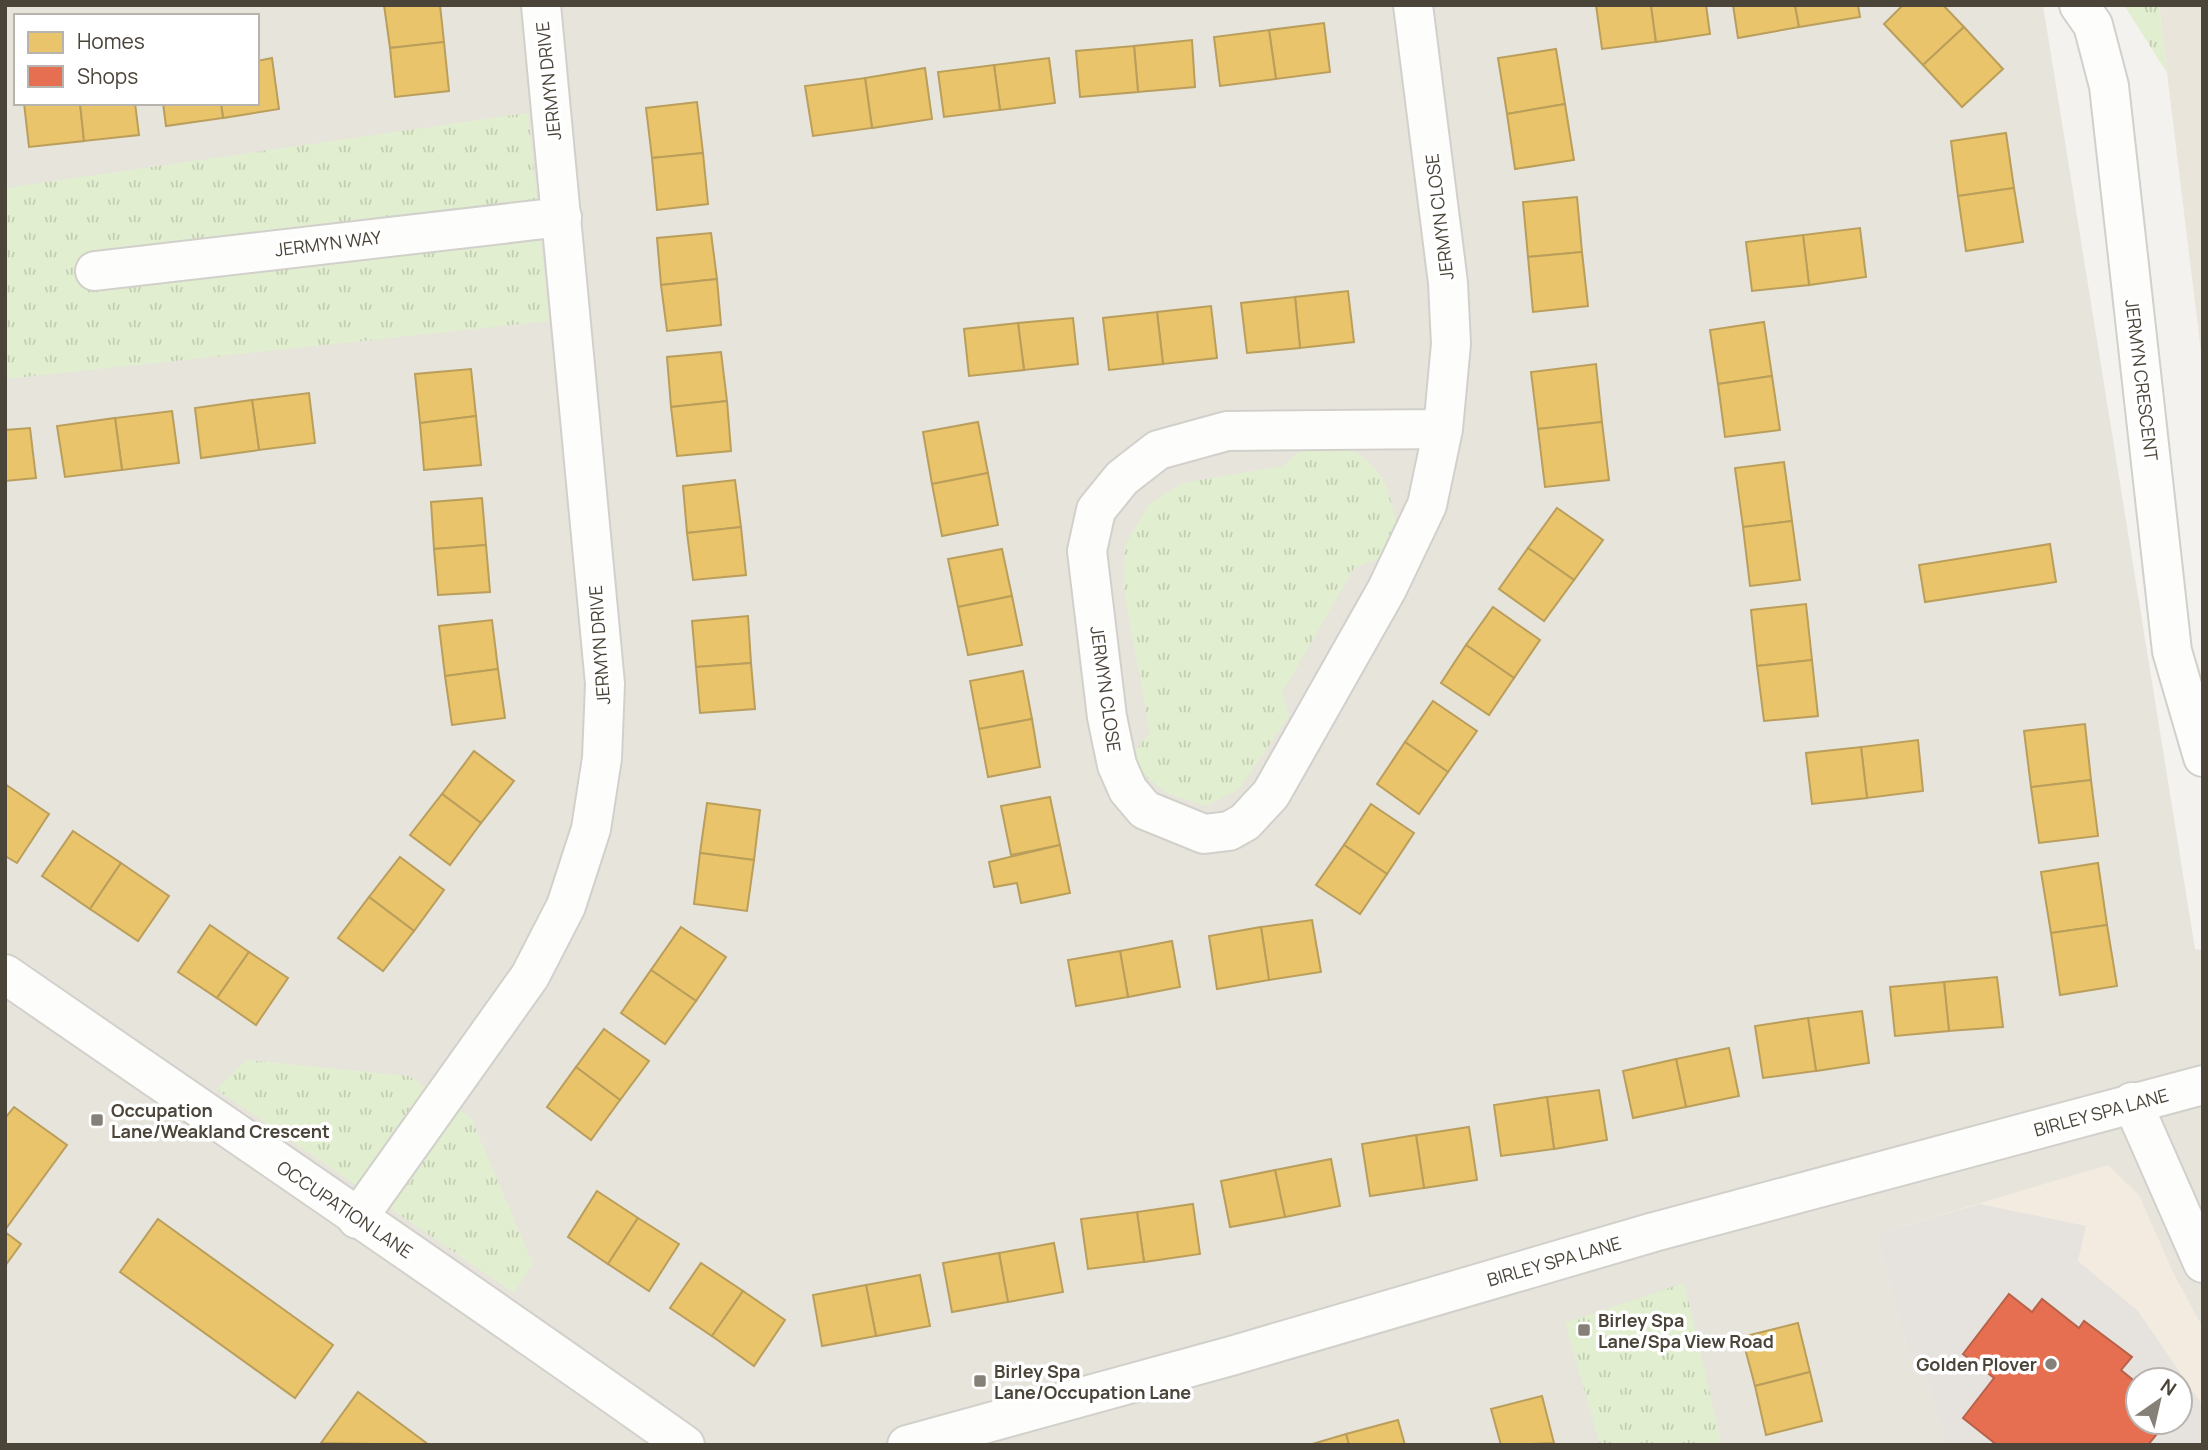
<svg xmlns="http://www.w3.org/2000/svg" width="2208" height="1450" font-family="Manrope,sans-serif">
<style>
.residential{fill:#e7e4dc;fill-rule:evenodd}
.commercial{fill:#f3ebdf;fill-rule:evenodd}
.education{fill:#eae5da}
.grass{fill:url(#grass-tufts)}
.parking{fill:#e6e3df}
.homes{fill:#e9c46a;stroke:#ba9e5b;stroke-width:2}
.shops{fill:#e76f51;stroke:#b8624a;stroke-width:2}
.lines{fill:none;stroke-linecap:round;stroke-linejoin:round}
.minor-casing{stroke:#d2d0cb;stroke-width:42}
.tertiary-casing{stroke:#d2d0cb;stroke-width:42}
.minor{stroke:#fdfdfc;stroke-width:38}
.tertiary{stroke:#fdfdfc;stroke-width:38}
.poi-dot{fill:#868178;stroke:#fff;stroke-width:2.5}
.labels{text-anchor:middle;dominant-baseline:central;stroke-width:7;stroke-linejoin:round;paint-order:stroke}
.street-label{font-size:18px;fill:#4b4439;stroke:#fff}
.poi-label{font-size:18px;font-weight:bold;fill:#4b4439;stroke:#fff;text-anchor:start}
</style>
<defs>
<pattern id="grass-tufts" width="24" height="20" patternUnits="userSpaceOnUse" patternTransform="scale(1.75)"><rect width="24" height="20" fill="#e1eecf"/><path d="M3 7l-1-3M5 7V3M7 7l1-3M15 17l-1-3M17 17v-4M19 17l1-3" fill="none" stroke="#c3cdb2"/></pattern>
</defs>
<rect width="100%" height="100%" fill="#f4f2ee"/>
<path class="residential" d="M5,5h2038l152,944 8,1v495h-2198zM16,16h241v87h-241zM2138,1380h42v42h-42z"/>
<path class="commercial" d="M2108,1165l31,30 34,77 30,56v117h-257l-22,-76 -10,3 -38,-138zM2138,1380h42v42h-42z"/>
<polygon class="education" points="2159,5 2203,5 2203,368 2167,73"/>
<g class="grass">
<polygon points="2124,5 2159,5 2167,73"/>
<polygon points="528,113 549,321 5,379 5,188"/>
<path d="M1343,444c41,25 45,39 54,84l-19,31 -24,9 -72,125 7,23 -50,73 -33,17 -39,-13 -29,-23 -2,-20 14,-17 -27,-147 2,-40 24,-42 34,-21 100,-17 24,-21z"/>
<polygon points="247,1060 409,1076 471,1118 533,1264 514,1293 216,1089"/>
<polygon points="1684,1283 1722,1445 1600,1445 1565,1323"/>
</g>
<polygon class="parking" points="1980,1204 2086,1226 2078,1261 2138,1311 2203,1406 2203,1445 2148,1445 2160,1429 2152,1422 2180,1422 2180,1380 2138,1380 2138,1384 2121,1370 2131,1357 2085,1321 2079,1328 2032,1312 2009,1294 1963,1354 1994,1378 1963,1418 1997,1445 1946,1445 1924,1369 1914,1372 1876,1234"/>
<g class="homes">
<polygon points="384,5 440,5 444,42 390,48"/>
<polygon points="1596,5 1651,5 1656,42 1602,49"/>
<polygon points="1651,5 1706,5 1710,34 1656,42"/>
<polygon points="1733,5 1795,5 1799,27 1738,38"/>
<polygon points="1795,5 1858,5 1860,17 1799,27"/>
<polygon points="1903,5 1943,5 1964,27 1923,65 1884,24"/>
<polygon points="1324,23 1330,72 1276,79 1269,30"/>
<polygon points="1964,27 2003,69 1962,107 1923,65"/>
<polygon points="1269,30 1276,79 1220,86 1214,37"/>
<polygon points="1192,40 1195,87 1138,92 1134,46"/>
<polygon points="444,42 449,91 395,97 390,48"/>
<polygon points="1134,46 1138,92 1080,97 1076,51"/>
<polygon points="1556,49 1565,104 1507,114 1498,58"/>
<polygon points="272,58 279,109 223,118 221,103 257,103 257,61"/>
<polygon points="1049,58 1055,103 1000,110 994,65"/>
<polygon points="994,65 1000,110 944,117 938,72"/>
<polygon points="925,68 932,119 872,128 865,78"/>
<polygon points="865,78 872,128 813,136 805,86"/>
<polygon points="697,102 703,153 652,158 646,108"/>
<polygon points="24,103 80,103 84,141 29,147"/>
<polygon points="80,103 135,103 139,135 84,141"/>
<polygon points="163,103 221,103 223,118 166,126"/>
<polygon points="1565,104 1574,160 1515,169 1507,114"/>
<polygon points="2006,133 2014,188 1958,196 1951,141"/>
<polygon points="703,153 708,204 657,210 652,158"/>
<polygon points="2014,188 2023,242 1966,251 1958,196"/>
<polygon points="1577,197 1582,252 1528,257 1523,202"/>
<polygon points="1860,228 1866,277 1809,285 1803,235"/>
<polygon points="711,233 717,279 661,285 657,238"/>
<polygon points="1803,235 1809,285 1752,291 1746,242"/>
<polygon points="1582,252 1588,306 1533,312 1528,257"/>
<polygon points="717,279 721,325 667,331 661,285"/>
<polygon points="1348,291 1354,342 1300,348 1295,297"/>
<polygon points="1295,297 1300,348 1247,353 1241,303"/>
<polygon points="1211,306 1217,358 1163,364 1157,312"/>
<polygon points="1157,312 1163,364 1109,370 1103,318"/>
<polygon points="1073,318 1078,364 1024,370 1018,323"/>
<polygon points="1764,322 1772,376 1718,384 1710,330"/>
<polygon points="1018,323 1024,370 969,376 964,329"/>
<polygon points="721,352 727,401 671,407 667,357"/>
<polygon points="1596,364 1602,422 1538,429 1531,372"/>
<polygon points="471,369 476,416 420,423 415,374"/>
<polygon points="1772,376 1780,430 1725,437 1718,384"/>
<polygon points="309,393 315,443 259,450 252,400"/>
<polygon points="252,400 259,450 201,458 195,408"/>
<polygon points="727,401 731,451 677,456 671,407"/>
<polygon points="172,411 179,463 122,470 115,418"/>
<polygon points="476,416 481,465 424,470 420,423"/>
<polygon points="115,418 122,470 65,477 57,426"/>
<polygon points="978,422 988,473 932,484 923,432"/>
<polygon points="1602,422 1609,480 1545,487 1538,429"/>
<polygon points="30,428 36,478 5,481 5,430"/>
<polygon points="1784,462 1792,521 1743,527 1735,468"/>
<polygon points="988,473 998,525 942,536 932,484"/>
<polygon points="735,480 741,527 687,533 683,486"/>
<polygon points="482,498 486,545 434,549 431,502"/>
<polygon points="1557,508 1603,540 1574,580 1528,548"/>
<polygon points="1792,521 1800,580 1750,586 1743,527"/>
<polygon points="741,527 746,575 693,580 687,533"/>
<polygon points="2050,544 2056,582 1925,602 1919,565"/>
<polygon points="486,545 490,592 438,595 434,549"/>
<polygon points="1528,548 1574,580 1544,621 1499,589"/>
<polygon points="1002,549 1012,596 958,607 948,559"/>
<polygon points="1012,596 1022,645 968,655 958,607"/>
<polygon points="1806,604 1812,660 1757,666 1751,610"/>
<polygon points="1493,607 1540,640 1514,678 1466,645"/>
<polygon points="748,616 751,663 696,667 692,621"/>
<polygon points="492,620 498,669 445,676 439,626"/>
<polygon points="1466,645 1514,678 1489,715 1441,683"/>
<polygon points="1812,660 1818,716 1764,721 1757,666"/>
<polygon points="751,663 755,709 700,713 696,667"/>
<polygon points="498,669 505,718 452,725 445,676"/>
<polygon points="1023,671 1032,719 979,729 970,681"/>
<polygon points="1433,701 1477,731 1448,772 1405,742"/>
<polygon points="1032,719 1040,767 988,777 979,729"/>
<polygon points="2085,724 2091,780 2031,787 2024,731"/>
<polygon points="1918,740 1923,791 1867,798 1861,747"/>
<polygon points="1405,742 1448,772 1419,814 1377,784"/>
<polygon points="1861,747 1867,798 1812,804 1806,753"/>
<polygon points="474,751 514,781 481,823 442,794"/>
<polygon points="2091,780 2098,836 2039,843 2031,787"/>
<polygon points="5,784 49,814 17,863 5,856"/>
<polygon points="442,794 481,823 450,865 410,835"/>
<polygon points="1050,797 1060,845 1011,855 1001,806"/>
<polygon points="707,803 760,810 754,860 700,853"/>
<polygon points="1371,804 1414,833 1387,874 1344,845"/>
<polygon points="73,831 121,863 90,909 42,876"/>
<polygon points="1060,845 1070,893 1021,903 1017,883 994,887 989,862"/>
<polygon points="1344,845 1387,874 1360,914 1316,885"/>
<polygon points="700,853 754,860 747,911 694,904"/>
<polygon points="400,857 444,890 414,931 369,897"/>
<polygon points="121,863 169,896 138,941 90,909"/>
<polygon points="2098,863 2107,925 2051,933 2041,872"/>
<polygon points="369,897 414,931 383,971 338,938"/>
<polygon points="1312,920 1321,972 1269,980 1261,927"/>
<polygon points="210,925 249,952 217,998 178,972"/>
<polygon points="2107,925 2117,986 2060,995 2051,933"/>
<polygon points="681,927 726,957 696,1001 651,970"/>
<polygon points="1261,927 1269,980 1217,989 1209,936"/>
<polygon points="1172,941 1180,987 1128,997 1120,951"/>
<polygon points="1120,951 1128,997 1076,1006 1068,960"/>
<polygon points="249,952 288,978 256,1025 217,998"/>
<polygon points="651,970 696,1001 665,1044 621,1013"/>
<polygon points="1997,977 2003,1027 1949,1031 1944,982"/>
<polygon points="1944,982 1949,1031 1895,1036 1890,987"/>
<polygon points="1862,1011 1869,1063 1816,1071 1808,1018"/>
<polygon points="1808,1018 1816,1071 1763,1078 1755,1026"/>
<polygon points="604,1029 649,1061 620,1100 576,1067"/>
<polygon points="1729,1048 1739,1096 1686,1107 1676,1059"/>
<polygon points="1676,1059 1686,1107 1633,1118 1623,1071"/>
<polygon points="576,1067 620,1100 591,1140 547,1107"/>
<polygon points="1599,1090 1607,1140 1554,1149 1547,1097"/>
<polygon points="1547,1097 1554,1149 1501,1156 1494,1105"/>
<polygon points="14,1107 67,1145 5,1230 5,1118"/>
<polygon points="1469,1127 1477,1180 1424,1188 1416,1135"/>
<polygon points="1416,1135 1424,1188 1370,1196 1362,1144"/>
<polygon points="1331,1159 1340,1206 1285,1217 1275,1170"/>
<polygon points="1275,1170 1285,1217 1230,1227 1221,1181"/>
<polygon points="597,1191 638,1218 608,1264 568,1237"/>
<polygon points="1193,1204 1200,1254 1144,1262 1137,1212"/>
<polygon points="1137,1212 1144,1262 1088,1269 1081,1219"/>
<polygon points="638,1218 679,1244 649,1291 608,1264"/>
<polygon points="158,1219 333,1345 295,1398 120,1272"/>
<polygon points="5,1232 21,1244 5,1266"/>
<polygon points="1054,1243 1063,1292 1008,1302 999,1253"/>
<polygon points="999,1253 1008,1302 952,1312 943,1263"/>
<polygon points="701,1263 743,1291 712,1336 670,1308"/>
<polygon points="920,1275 930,1326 876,1336 866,1285"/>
<polygon points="866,1285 876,1336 822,1346 813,1295"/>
<polygon points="743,1291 785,1320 754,1366 712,1336"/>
<polygon points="1798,1323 1810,1372 1755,1386 1742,1337"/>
<polygon points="1810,1372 1822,1421 1766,1435 1755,1386"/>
<polygon points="358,1392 429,1445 321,1443"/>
<polygon points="1542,1396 1554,1443 1501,1445 1491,1409"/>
<polygon points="1398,1420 1405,1445 1349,1445 1346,1434"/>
<polygon points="1346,1434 1349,1445 1309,1445"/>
</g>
<polygon class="shops" points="2009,1294 2032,1312 2042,1299 2079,1328 2084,1321 2132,1357 2121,1370 2138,1384 2138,1422 2152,1422 2161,1429 2148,1445 1997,1445 1963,1418 1994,1378 1963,1354"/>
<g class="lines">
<defs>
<g id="minor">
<polyline points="1413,5 1448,283 1451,344 1443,429 1427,505 1387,589 1271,794 1245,822 1229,831 1204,834 1145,810 1128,790 1117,765 1107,717 1087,551 1096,510 1122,478 1158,450 1227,431 1443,429"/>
<polyline points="2079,5 2093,25 2109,86 2172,651 2203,757"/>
<polyline points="95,271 562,217"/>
<polyline points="2132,1102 2203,1263"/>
<polyline points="357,1219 530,976 566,906 591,829 602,758 605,684 541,5"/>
</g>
<g id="tertiary">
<path d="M5,974c227,157 455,311 680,471"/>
<polyline points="907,1445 1231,1356 1654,1232 2203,1085"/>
</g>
</defs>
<use href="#minor" class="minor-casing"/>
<use href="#tertiary" class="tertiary-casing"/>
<use href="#minor" class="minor"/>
<use href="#tertiary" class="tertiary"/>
</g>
<g class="poi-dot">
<rect x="90" y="1113" width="14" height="14" rx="3.5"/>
<rect x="1577" y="1323" width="14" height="14" rx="3.5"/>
<circle cx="2051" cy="1364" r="7"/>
<rect x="973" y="1374" width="14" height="14" rx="3.5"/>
</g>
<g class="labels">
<g class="street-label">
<text transform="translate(548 81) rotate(-96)">JERMYN DRIVE</text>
<text transform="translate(1439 217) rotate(-97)">JERMYN CLOSE</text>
<text transform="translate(328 243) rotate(-7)">JERMYN WAY</text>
<text transform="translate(2142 380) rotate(83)">JERMYN CRESCENT</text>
<text transform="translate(599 645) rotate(-94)">JERMYN DRIVE</text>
<text transform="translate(1106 689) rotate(82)">JERMYN CLOSE</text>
<text transform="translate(2101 1112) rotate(-15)">BIRLEY SPA LANE</text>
<text transform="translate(345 1209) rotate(34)">OCCUPATION LANE</text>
<text transform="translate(1554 1261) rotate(-16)">BIRLEY SPA LANE</text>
</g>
<g class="poi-label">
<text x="111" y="1110">Occupation<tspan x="111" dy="21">Lane/Weakland Crescent</tspan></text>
<text x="1598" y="1320">Birley Spa<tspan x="1598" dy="21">Lane/Spa View Road</tspan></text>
<text x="2037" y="1364" text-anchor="end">Golden Plover</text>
<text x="994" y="1371">Birley Spa<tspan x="994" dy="21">Lane/Occupation Lane</tspan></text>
</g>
</g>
<rect width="2208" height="1450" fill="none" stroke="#4b4439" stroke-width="14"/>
<rect x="14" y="14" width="245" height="91" fill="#ffffff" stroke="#b7b4b0" stroke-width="2"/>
<rect x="28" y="32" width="35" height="21" fill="#e9c46a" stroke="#b7b4b0" stroke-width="2"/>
<text x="77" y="49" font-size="21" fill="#4b4439">Homes</text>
<rect x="28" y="66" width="35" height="21" fill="#e76f51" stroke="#b7b4b0" stroke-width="2"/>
<text x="77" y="84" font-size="21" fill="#4b4439">Shops</text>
<g transform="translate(2159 1401) rotate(34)"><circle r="33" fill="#ffffff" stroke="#b7b4b0" stroke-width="2"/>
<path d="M0-5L12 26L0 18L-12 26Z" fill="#868178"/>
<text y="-10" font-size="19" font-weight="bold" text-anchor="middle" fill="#4b4439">N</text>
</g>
</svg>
